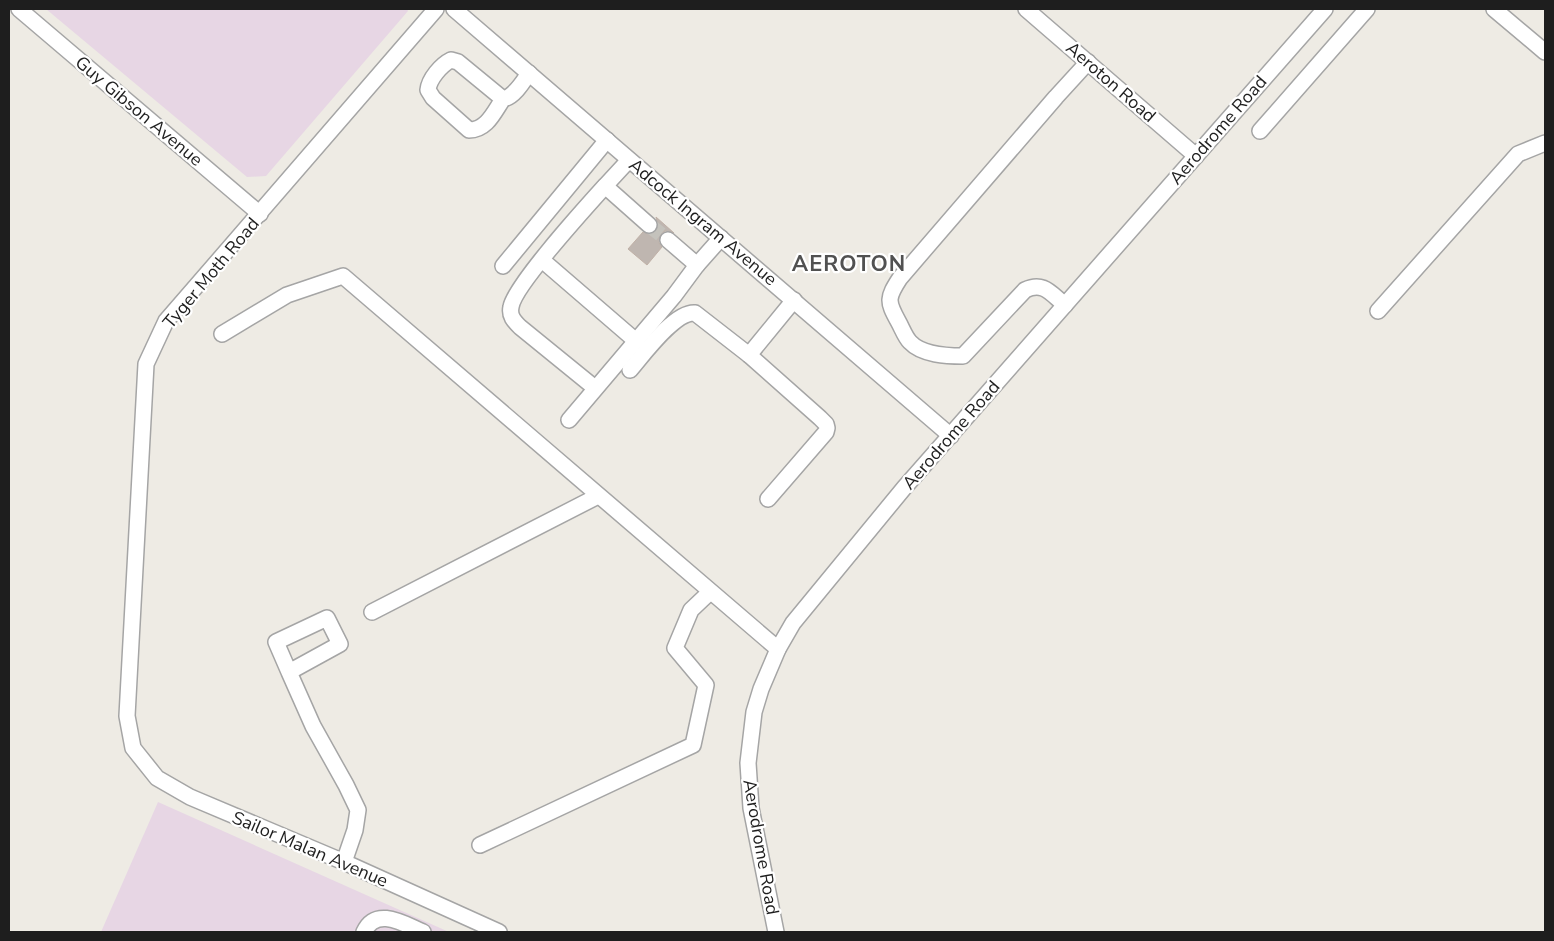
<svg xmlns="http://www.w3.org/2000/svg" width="1554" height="941" font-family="'Nunito Sans',sans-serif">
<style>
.industrial{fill:#e7d6e4}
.building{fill:#bfb6b0;stroke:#c0b1a7}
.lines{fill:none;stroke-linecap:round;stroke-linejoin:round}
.minor-tunnel{stroke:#c4c2bc;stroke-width:15;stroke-dasharray:15 8;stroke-linecap:butt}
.minor-casing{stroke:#a5a5a5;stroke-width:18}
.minor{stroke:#fff;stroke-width:15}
.labels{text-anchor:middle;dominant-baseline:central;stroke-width:4.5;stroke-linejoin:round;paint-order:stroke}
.street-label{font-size:18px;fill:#1e1e1e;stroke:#fff}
.district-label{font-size:22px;font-weight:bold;letter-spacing:1px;fill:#515151;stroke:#fff}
</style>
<rect width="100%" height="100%" fill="#eeebe4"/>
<g class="industrial">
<polygon points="46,9 407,9 408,11 266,176 247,177"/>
<polygon points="158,802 449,932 101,932"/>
</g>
<polygon class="building" points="656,217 674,233 665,231 661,234 659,243 662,247 647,265 628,249 643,232 651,234 656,231 658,226"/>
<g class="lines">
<polyline class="minor-tunnel" points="649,225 668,240"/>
<defs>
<g id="minor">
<polyline points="19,9 260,214"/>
<polyline points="436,9 166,321 146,364 127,716 133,748 157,778 190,797 344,862 499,932"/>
<polyline points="454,9 951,436"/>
<polyline points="1026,9 1196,156"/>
<polyline points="1494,9 1545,52"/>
<path d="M503,99l-45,-37 -7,-2c-10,5 -22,19 -23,30l5,8 36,32c18,0 25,-18 34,-31 11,-2 20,-17 26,-26"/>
<polyline points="1260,131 1367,9"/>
<polyline points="629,160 605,186 649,225"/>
<polyline points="668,240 697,265 721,238"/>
<polyline points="542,260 636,341"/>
<polyline points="503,266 607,140"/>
<path d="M1065,305c-14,-11 -21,-24 -40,-15l-62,66c-16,0 -41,-1 -53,-14 -5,-5 -8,-14 -12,-21 -11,-20 -11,-23 2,-43l156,-181 32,-35"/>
<polyline points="1378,311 1518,154 1545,143"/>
<polyline points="222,334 287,295 343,276 778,649"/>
<polyline points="749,355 794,300"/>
<path d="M630,370c13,-15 45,-59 65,-57l54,42 71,63 6,6 1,4 -1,4 -58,67"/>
<path d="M595,388l-75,-61c-6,-6 -11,-11 -9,-20 3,-21 76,-101 94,-121"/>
<polyline points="569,420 674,296 697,265"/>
<polyline points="372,612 598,496"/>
<polyline points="289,672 276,642 327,618 340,644 289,672 313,726 346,785 358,810 355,830 344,862"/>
<polyline points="480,845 693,745 706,685 675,648 691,610 710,592"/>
<path d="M364,932c12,-26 40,-8 59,0"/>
<polyline points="776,932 751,808 748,763 754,712 761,689 778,649 793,623 904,488 1325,9"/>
</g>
</defs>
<use href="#minor" class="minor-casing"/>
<use href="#minor" class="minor"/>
</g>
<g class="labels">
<g class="street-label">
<text transform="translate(1111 82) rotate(41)">Aeroton Road</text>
<text transform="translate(139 111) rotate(40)">Guy Gibson Avenue</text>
<text transform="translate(1218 130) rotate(-49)">Aerodrome Road</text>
<text transform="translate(703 222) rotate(40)">Adcock Ingram Avenue</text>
<text transform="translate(211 273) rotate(-50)">Tyger Moth Road</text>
<text transform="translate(951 435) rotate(-49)">Aerodrome Road</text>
<text transform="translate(761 847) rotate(80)">Aerodrome Road</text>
<text transform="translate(310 849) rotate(23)">Sailor Malan Avenue</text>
</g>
<g class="district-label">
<text x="849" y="264">AEROTON</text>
</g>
</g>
<rect width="1554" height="941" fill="none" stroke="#1e1e1e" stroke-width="20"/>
</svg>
